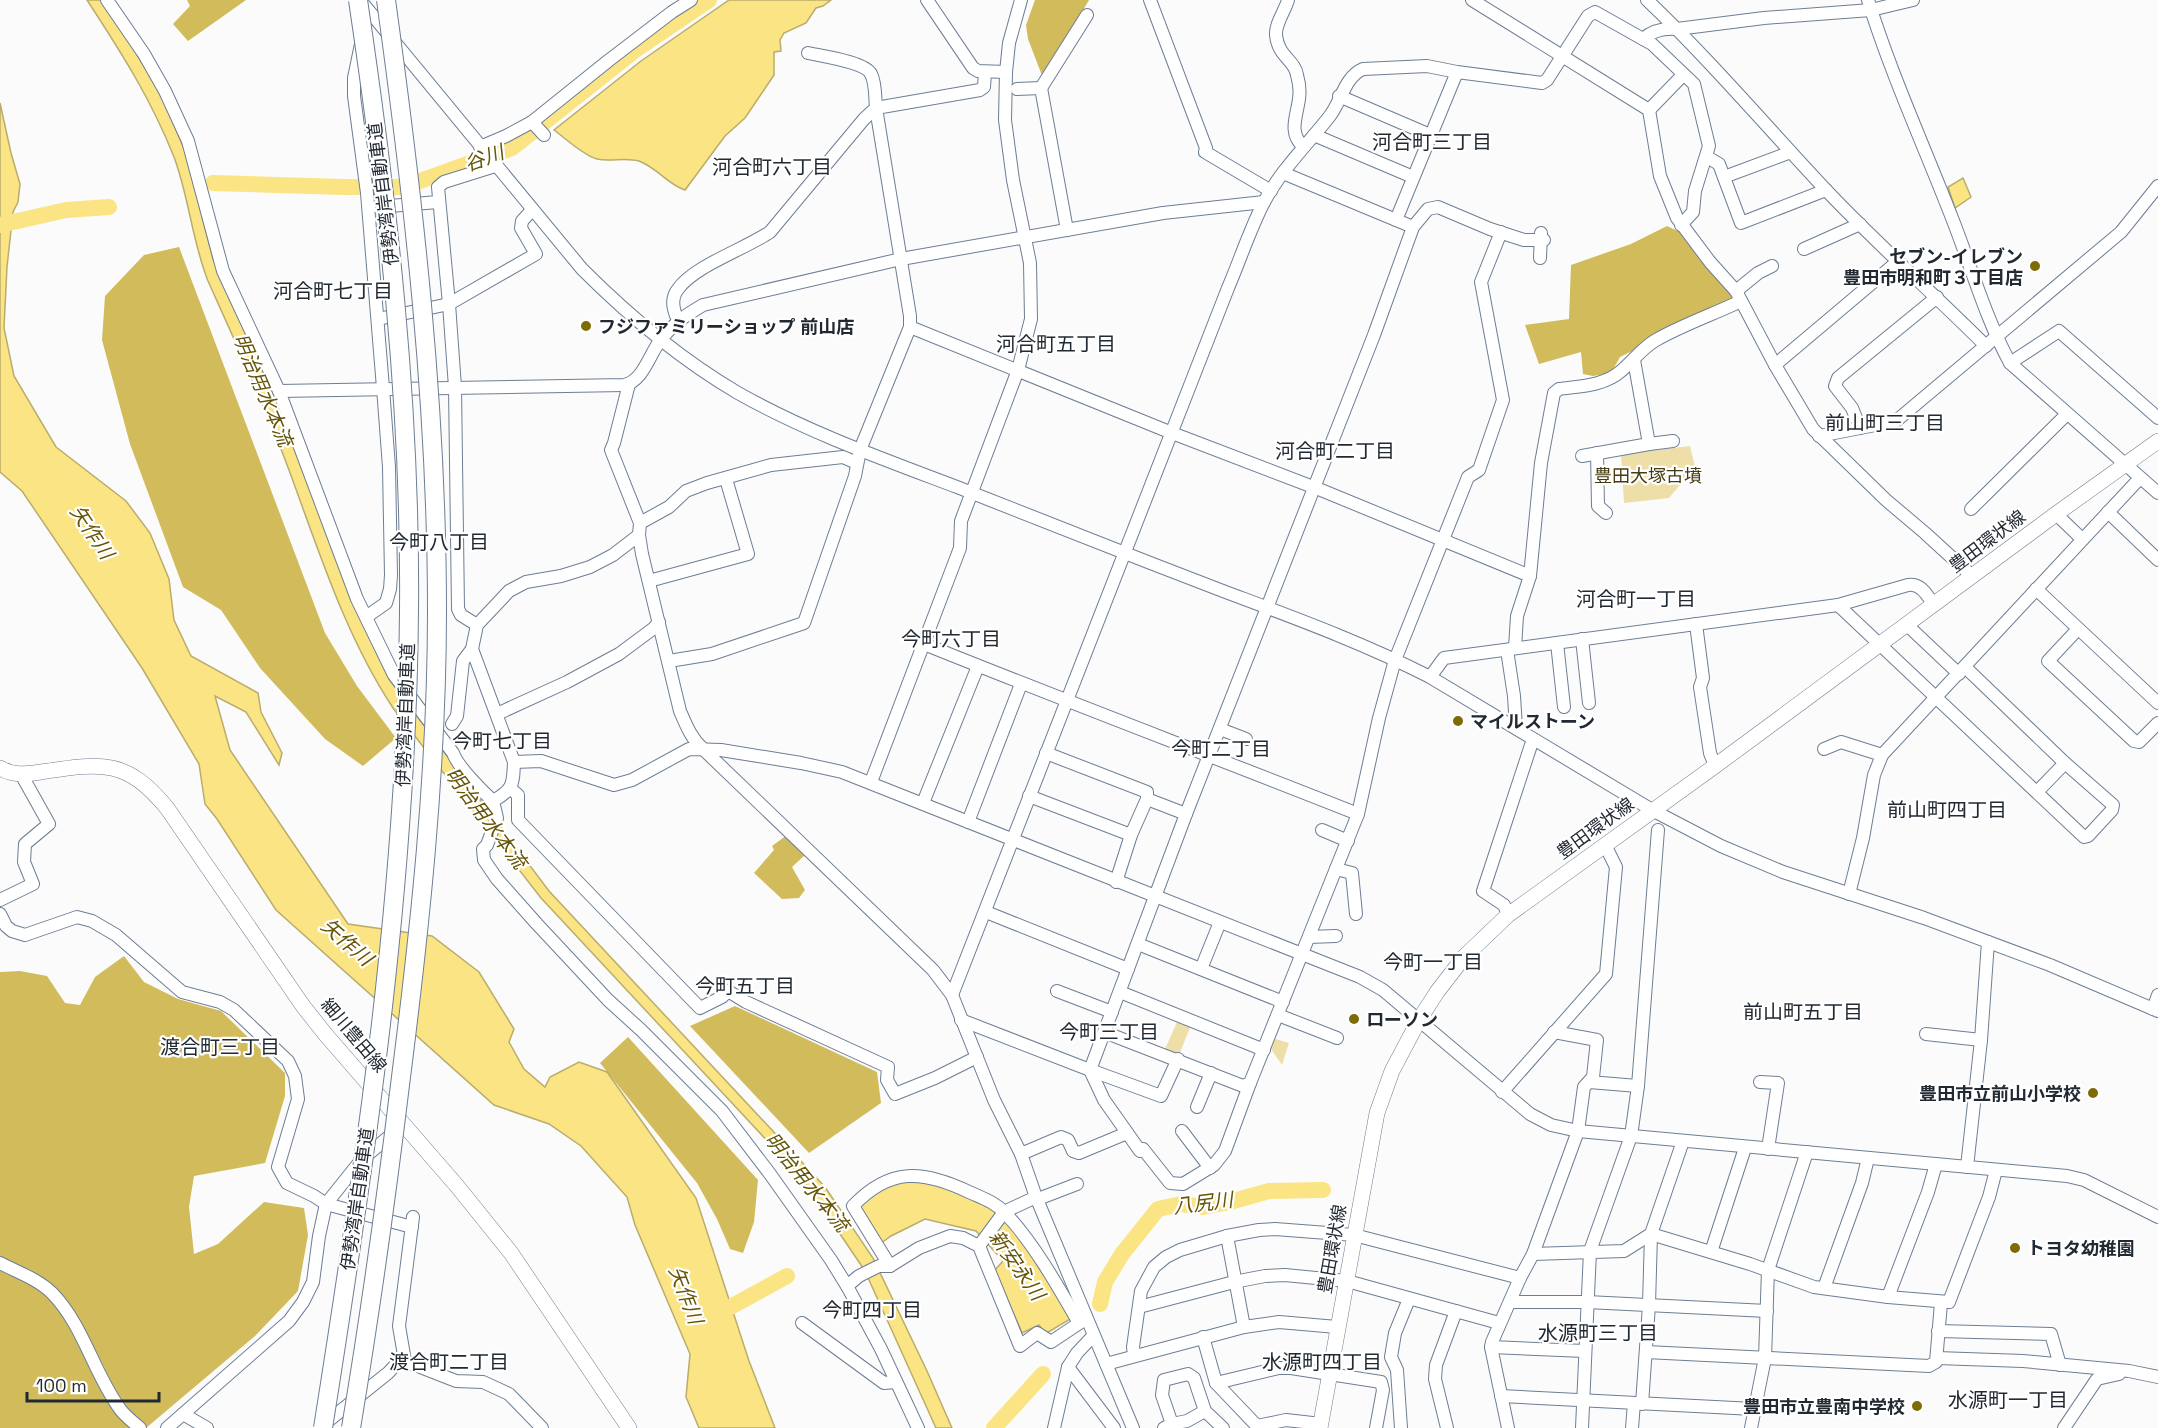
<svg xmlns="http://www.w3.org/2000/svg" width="2158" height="1428" font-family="'Space Grotesk','Noto Sans JP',sans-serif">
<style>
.green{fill:#eddfa7}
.forest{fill:#d2bb5b}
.water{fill:#fbe484;stroke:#baac6b;stroke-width:1.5}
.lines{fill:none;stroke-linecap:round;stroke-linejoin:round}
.river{stroke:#fbe484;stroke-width:16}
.minor-casing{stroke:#6d7e94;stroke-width:14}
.major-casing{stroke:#6d7e94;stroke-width:16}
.minor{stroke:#fff;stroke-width:12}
.major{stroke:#fff;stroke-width:15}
.highway-bridge-casing{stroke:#6d7e94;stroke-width:20;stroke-linecap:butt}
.highway-bridge{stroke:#fff;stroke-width:18}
.poi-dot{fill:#7f6b04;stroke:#fff;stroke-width:2}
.labels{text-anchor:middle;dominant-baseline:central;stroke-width:4.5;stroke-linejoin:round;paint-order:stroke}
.street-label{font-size:18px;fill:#212932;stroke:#fff}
.poi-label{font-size:18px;font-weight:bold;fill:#212932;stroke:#fff;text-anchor:start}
.park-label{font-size:18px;fill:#463c13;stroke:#fff}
.neighbourhood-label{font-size:20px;fill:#212932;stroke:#fff}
.water-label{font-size:20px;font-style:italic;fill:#645507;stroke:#fff}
</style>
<rect width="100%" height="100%" fill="#fbfbfb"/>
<g class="green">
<polygon points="1690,446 1696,471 1685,479 1669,498 1624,503 1621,454"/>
<polygon points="1178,1020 1191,1025 1179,1055 1165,1049"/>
<polygon points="1272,1038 1289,1043 1282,1065 1269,1046"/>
</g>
<g class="forest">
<polygon points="187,0 246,0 188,41 173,24 190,6"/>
<polygon points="1035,0 1089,0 1043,78 1028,39 1026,25"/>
<polygon points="1667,226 1680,232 1736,291 1734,301 1620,357 1611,373 1593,376 1583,374 1581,352 1539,364 1525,325 1569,319 1571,265 1631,244"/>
<polygon points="179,247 325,633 357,686 396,738 363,766 325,739 260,668 221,610 183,587 130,444 102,340 105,296 144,255"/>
<polygon points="787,835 806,854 792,867 805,890 799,898 782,899 754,873 774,850 772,846"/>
<polygon points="124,956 144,982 178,999 221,1011 285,1073 285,1096 265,1163 194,1176 189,1207 194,1254 218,1244 264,1202 304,1208 308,1235 298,1291 255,1336 146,1428 0,1428 0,972 20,971 47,976 65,1003 80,1005 95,977"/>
<polygon points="735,1006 877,1072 881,1103 809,1153 690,1026"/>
<polygon points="628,1037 758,1180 754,1222 743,1253 730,1249 717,1219 697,1183 600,1063"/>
</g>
<g class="water">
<path d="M87,0h16l57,92 25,59 28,108 6,16 57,125 80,210 33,69 160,212 276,296 48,71 54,113 25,57h-16l-67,-148 -8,-15 -46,-68 -16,-22 -258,-277 -148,-190c-49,-74 -76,-163 -107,-246 -24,-62 -51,-121 -78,-181 -16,-40 -19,-84 -34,-124 -23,-58 -53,-105 -87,-157z"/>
<path d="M729,0h102l-8,6 -7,2 -10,15 -22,10 -4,7 1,11 -7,1v23l-29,43 -20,18 -40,54c-18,-6 -26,-21 -46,-29 -14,-4 -28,1 -42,-2 -13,-3 -32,-21 -43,-29l87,-69z"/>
<polygon points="0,103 11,153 20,184 18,202 13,212 7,267 4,328 14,376 56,447 126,501 150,533 169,579 174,620 191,656 258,693 261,712 282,753 279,765 246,712 215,696 230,750 348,924 432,936 479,972 514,1029 509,1042 524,1069 545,1087 550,1077 579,1062 607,1072 696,1198 749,1361 775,1428 699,1428 686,1397 690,1354 635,1225 627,1197 581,1146 549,1124 494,1105 276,910 217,819 205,804 199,764 142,668 22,491 0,472"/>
<polygon points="1963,178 1971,197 1955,208 1948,187"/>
<path d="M915,1180c11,1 26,1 37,5 58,23 88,83 120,133l-27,16 -6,-9 -17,8 -27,-63 8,-9 -27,-30 -51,-12 -34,17 -11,8 -21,-39 28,-20z"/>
</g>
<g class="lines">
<g class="river">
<polyline points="213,183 343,187 403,187 512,148 638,48 709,0"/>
<polyline points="0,225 66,210 109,207"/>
<polyline points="1100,1304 1105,1282 1122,1254 1158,1209 1181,1204 1203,1207 1230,1202 1269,1191 1323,1190"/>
<polyline points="714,1316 787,1276"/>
<polyline points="994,1428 1043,1374"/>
</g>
<defs>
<g id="minor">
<path d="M107,0l37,54 21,37 23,50 35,130 56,120 78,208 37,76 59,78c5,14 29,38 40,48"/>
<path d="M360,0l222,269c47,47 98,90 156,124 69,39 145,66 219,94 88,35 177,70 266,104 69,26 141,52 207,86l222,133 69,36 62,26 141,46 126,47 108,46"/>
<polyline points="927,0 973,68 978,71 1006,72"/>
<polyline points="1150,0 1206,148 1205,152 1271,191"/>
<path d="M1288,0c-3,11 -13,24 -12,35 2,22 19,25 21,40 2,7 3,17 2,24 -2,16 -11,34 4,47"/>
<polyline points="1472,0 1649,110 1660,176 1677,218 1710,262 1736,291 1775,365 1813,429 1886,500 1925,533 1972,576"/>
<path d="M1647,0c63,60 119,126 179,190 51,54 107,103 160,156"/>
<path d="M1868,0c23,74 56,146 84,218 19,48 33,99 58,145l148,130"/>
<polyline points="1643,39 1652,44 1694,84 1709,146 1695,191 1693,212 1681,225"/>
<polyline points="361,44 354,78 354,96 367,193 383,388 389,467 391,575 390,589 386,603 366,617"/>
<polyline points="1041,88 1067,230"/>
<polyline points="1017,89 1041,88 1087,15"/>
<polyline points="1339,96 1430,135"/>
<polyline points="1649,110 1683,75"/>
<polyline points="532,122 544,135"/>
<polyline points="1314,135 1413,177"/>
<polyline points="480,147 506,136 532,122 608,61 672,12 691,0"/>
<polyline points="1707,157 1719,164 1741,223 1826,190"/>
<polyline points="1283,173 1413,227"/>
<polyline points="1724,177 1791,152"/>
<polyline points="378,207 438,202"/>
<polyline points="1396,220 1457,72"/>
<polyline points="1804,249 1860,224"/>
<polyline points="1540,258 1541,233"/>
<polyline points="1736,291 1758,273 1772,266"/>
<polyline points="378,319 449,304 536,254 521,228 522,221 532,210"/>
<path d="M678,320c-5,-10 -8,-21 0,-31 16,-23 67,-40 92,-57l94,-113 12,-11c-1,-9 0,-25 -5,-34 -6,-12 -50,-18 -63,-21"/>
<polyline points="910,327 1172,433 1321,490 1530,576"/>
<polyline points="2010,363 2059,331 2158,418"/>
<polyline points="1775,365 1897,262"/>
<path d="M629,384l-15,59 -3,7 29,73 -1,12 3,19 38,157c6,14 11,27 23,38l230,221 19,25 42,105 27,54 15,43 97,231"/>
<path d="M279,391l345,-6c20,-4 26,-33 38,-47 12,-15 24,-23 41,-33l198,-46 262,-46 101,-11"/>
<polyline points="1860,428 1852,408 1835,386 1838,378 1937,297"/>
<polyline points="1819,436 1896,421 2121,232 2158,186"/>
<polyline points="1649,444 1673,441"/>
<polyline points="1597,453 1598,506 1606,513"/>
<polyline points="1582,456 1649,444 1634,360"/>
<polyline points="1971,509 2067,414"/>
<polyline points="2108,512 2158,560"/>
<polyline points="2056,514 2082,539"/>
<polyline points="640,523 669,507 686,491 707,483 771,465 843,457 857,463"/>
<path d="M639,535l-26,20 -23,12 -29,9 -35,6 -17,9 -32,34 -5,24 42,113c-1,22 0,27 -21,39l4,17 -10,27 -4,4 1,11 13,19 40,45 71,76 33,30 81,81 48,63 61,86 16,26 34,63 37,79"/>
<polyline points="649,581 748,554 726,479"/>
<polyline points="2036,589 2158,703"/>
<polyline points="1838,605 2084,837 2088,836 2112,810 2113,805 2065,763 1965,667"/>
<polyline points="1696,624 1703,678 1700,687 1710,753 1715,766"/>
<polyline points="1906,624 1959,674"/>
<polyline points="477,625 461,615 458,609 455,387 449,304 438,187 444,182 495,166"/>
<polyline points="2078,629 2048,661 2134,741 2139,742 2158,723"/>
<polyline points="1582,639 1589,703"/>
<polyline points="1557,643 1564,707"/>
<path d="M924,644c144,58 290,113 434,170"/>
<path d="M1515,648l2,-32 13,-40 11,-113 13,-70 5,-4c21,-3 45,-3 62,-18 12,-10 21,-23 35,-31 26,-15 58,-26 85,-39"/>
<polyline points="1507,650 1514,696 1516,728"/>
<polyline points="669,661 712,654 804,623 855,476 860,450 910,327 910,316 876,108 980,90 984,87 985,72"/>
<path d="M1430,677l14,-19 394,-53 70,-20c13,-2 19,10 26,20"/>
<polyline points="497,714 567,682 619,654 654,628 659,622"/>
<polyline points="452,724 457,716 463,661 472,649"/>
<polyline points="1220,729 1246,739"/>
<polyline points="1824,749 1841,742 1882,755"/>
<polyline points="1046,753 1147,792 1147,799 1131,835 1116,882"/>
<polyline points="514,762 541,761 614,785 632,780 689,749 721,750 801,763 842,772 1360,977 1383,990 1530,1114 1551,1125 1578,1131 2067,1176 2084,1180 2158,1217"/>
<polyline points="871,782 960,548 961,521 1018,370 1031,319 1030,263 1013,180 1005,120 1006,72 1009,43 1021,0"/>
<polyline points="511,789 518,795 518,820 700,1008 722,997 728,991 746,1002 888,1067 887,1080 895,1094 935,1078 977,1057"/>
<polyline points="2037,792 2065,763"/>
<polyline points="1029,796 1131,835"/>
<polyline points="1147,799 1186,814"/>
<polyline points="923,803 978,666"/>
<polyline points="968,822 1021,684"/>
<polyline points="1322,830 1348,841"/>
<polyline points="1336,869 1352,873 1356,914"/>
<polyline points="1849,894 1863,838 1874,775 1882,755 2140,478"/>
<polyline points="0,900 33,884 24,862 25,844 49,824 21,774"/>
<polyline points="986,912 1128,969"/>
<polyline points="0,914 6,926 12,931 25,935 77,917 92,921 116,935 182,992 220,1002 234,1010 288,1061 295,1076 298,1099 278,1167 287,1183 314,1196 326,1204 412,1227"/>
<polyline points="1508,915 1504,905 1483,891 1533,739"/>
<polyline points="1309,937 1336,936"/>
<polyline points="1138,944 1283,1002"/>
<polyline points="1201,969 1220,922"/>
<polyline points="1057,991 1112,1012"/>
<polyline points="1120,992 1264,1050"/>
<path d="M952,995l276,-707c12,-28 22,-59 36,-86 17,-32 43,-57 65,-85 12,-14 15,-40 34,-48l64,-3 30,6 85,11 5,-3 41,-64 7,-4 48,27c10,-9 22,-11 34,-10l87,-11 107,-8 42,-10"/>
<polyline points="2153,1009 2158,995"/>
<polyline points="1278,1015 1337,1038"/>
<polyline points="961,1020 1090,1070 1186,814 1374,335 1413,227 1428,209 1438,207 1490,229 1524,240 1544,240"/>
<polyline points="1104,1032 1243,1086 1250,1083 1358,814 1379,718 1395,660 1468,477 1479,470 1503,400 1481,282 1501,232"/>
<polyline points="1926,1034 1981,1040"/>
<polyline points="1090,1070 1104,1100 1140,1151 1143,1149 1170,1183 1183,1184 1214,1165 1225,1151 1250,1083"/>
<polyline points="1090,1070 1161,1096 1178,1059"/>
<polyline points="1589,1082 1638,1086"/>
<polyline points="1760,1082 1778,1083 1768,1149"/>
<polyline points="1502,1092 1606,974 1616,867 1605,845"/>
<polyline points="1197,1107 1211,1073"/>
<polyline points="1182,1131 1210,1168"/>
<polyline points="1021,1154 1061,1137 1068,1140 1073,1151 1079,1153 1127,1133"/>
<polyline points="1967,1167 1981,1040 1988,942"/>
<polyline points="1038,1199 1077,1184"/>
<polyline points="413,1217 399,1326 405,1361 456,1381 483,1382 509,1394 542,1428"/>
<polyline points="1227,1236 1244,1327"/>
<polyline points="979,1246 1004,1212 1036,1197"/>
<polyline points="1711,1252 1745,1148"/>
<polyline points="1533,1254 1624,1251 1651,1234 1750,1264 1814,1287 1888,1297 1949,1302 1989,1197 1996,1170"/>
<path d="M0,1263c17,9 38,16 52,30 32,33 41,79 68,116 5,7 13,13 20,19"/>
<path d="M890,1266l-37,-60c37,-39 70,-36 116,-14 13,6 26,10 36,21 28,29 54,75 74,110"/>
<polyline points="847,1286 859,1276 879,1266 890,1266 919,1248 950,1236 963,1238 979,1246 1020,1346 1037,1333 1051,1342 1084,1320"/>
<polyline points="1824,1288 1862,1183 1868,1158"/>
<polyline points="1888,1297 1928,1192 1936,1164"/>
<polyline points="1510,1302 1587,1302 1767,1311"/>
<polyline points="1139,1307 1234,1282 1265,1276 1285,1275 1347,1281 1499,1323"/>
<polyline points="802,1323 884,1383 896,1382"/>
<polyline points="1938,1331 2051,1334 2060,1365"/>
<polyline points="1203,1337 1216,1383 1257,1426 1286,1420 1321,1424"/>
<polyline points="1491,1347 1585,1351"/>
<polyline points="1646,1352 1929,1366 1936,1362 1941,1303"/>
<polyline points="1134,1355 1133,1347 1141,1291 1154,1267 1166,1257 1180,1250 1227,1236 1259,1230 1275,1229 1354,1235 1520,1278"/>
<polyline points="1937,1358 2023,1361 2129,1371 2158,1377"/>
<polyline points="1106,1364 1244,1327 1279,1322 1337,1327"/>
<polyline points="1068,1367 1114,1428"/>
<polyline points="1216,1383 1279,1368 1291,1368 1381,1382 1383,1390 1376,1428"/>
<polyline points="1501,1396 1754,1409"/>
<polyline points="1642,1404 1649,1305 1651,1234 1683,1141"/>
<polyline points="183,1414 207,1428"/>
<polyline points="1172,1424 1187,1421 1205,1411"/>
<polyline points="323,1425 388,1373 404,1356"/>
<polyline points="167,1428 289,1321 303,1302 313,1282 319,1236 326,1204 362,1159 396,1131"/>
<polyline points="1054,1428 1068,1367 1077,1353 1093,1336"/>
<polyline points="1164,1428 1172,1424 1162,1395 1164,1380 1188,1374 1194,1378 1205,1411 1223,1428"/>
<polyline points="1401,1428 1397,1370 1391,1357 1395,1333 1409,1299"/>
<polyline points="1447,1428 1435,1379 1436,1365 1456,1311"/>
<polyline points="1508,1428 1491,1347 1492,1342 1520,1278 1533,1254 1578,1131 1584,1087 1593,1077 1597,1040 1554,1032"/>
<polyline points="1582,1428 1590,1251 1631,1136 1638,1086 1658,830"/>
<polyline points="1632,1428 1634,1403"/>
<polyline points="1751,1428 1765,1358 1768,1270 1807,1152"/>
<polyline points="2064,1428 2097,1379 2119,1374"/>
</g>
<g id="major">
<path d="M0,768c14,8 26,6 41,4 60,-9 85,-14 126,36l136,198 23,29 131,151 54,67 118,175"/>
<polyline points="1320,1428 1377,1113 1392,1071 1419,1020 1437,992 1464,957 1508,915 1715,766 2056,514 2158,441"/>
</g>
</defs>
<use href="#minor" class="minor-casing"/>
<use href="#major" class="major-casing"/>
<use href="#minor" class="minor"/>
<use href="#major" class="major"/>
<defs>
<g id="highway-bridge">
<path d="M323,1428c43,-271 84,-543 86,-817 2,-205 -21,-409 -51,-611"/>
<path d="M351,1428c19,-114 35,-228 49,-343 20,-157 37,-315 37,-474 0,-205 -23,-408 -51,-611"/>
</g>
</defs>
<use href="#highway-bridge" class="highway-bridge-casing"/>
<use href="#highway-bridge" class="highway-bridge"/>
</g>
<g class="poi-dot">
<circle cx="2035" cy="266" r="6"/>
<circle cx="586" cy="326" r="6"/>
<circle cx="1458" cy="721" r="6"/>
<circle cx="1354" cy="1019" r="6"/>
<circle cx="2093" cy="1093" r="6"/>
<circle cx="2015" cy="1248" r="6"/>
<circle cx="1917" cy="1406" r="6"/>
</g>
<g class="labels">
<g class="street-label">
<text transform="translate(383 194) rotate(-97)">伊勢湾岸自動車道</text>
<text transform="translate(1987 541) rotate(-37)">豊田環状線</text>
<text transform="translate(405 715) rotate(-88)">伊勢湾岸自動車道</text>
<text transform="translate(1595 828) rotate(-36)">豊田環状線</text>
<text transform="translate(354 1035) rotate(50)">細川豊田線</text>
<text transform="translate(357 1199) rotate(-82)">伊勢湾岸自動車道</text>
<text transform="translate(1332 1249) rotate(-80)">豊田環状線</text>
</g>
<g class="poi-label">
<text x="2023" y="256" text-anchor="end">セブン-イレブン<tspan x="2023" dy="21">豊田市明和町３丁目店</tspan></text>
<text x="598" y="326">フジファミリーショップ 前山店</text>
<text x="1470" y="721">マイルストーン</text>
<text x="1366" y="1019">ローソン</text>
<text x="2081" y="1093" text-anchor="end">豊田市立前山小学校</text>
<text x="2027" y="1248">トヨタ幼稚園</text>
<text x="1905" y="1406" text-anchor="end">豊田市立豊南中学校</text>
</g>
<g class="park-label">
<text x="1648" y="475">豊田大塚古墳</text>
</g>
<g class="neighbourhood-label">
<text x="1432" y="142">河合町三丁目</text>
<text x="772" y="167">河合町六丁目</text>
<text x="333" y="291">河合町七丁目</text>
<text x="1056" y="344">河合町五丁目</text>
<text x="1885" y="423">前山町三丁目</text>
<text x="1335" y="451">河合町二丁目</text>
<text x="439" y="542">今町八丁目</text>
<text x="1636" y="599">河合町一丁目</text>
<text x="951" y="639">今町六丁目</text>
<text x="502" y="741">今町七丁目</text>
<text x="1221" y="749">今町二丁目</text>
<text x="1947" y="810">前山町四丁目</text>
<text x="1433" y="962">今町一丁目</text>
<text x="745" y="986">今町五丁目</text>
<text x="1803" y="1012">前山町五丁目</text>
<text x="1109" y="1032">今町三丁目</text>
<text x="220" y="1047">渡合町三丁目</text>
<text x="872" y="1310">今町四丁目</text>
<text x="1598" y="1333">水源町三丁目</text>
<text x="449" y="1362">渡合町二丁目</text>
<text x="1322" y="1362">水源町四丁目</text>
<text x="2008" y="1400">水源町一丁目</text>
</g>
<g class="water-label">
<text transform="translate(484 158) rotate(-20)">谷川</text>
<text transform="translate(263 390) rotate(67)">明治用水本流</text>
<text transform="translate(92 532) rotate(56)">矢作川</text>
<text transform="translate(486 818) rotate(53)">明治用水本流</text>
<text transform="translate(347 942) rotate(41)">矢作川</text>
<text transform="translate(807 1182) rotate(51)">明治用水本流</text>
<text transform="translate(1203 1203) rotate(-7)">八尻川</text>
<text transform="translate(1017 1265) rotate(55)">新安永川</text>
<text transform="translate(686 1295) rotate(69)">矢作川</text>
</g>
</g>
<path d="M27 1392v9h132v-9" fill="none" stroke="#212932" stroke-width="3"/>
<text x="36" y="1392" font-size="18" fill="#212932" stroke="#ffffff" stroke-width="4.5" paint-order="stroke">100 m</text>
</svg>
